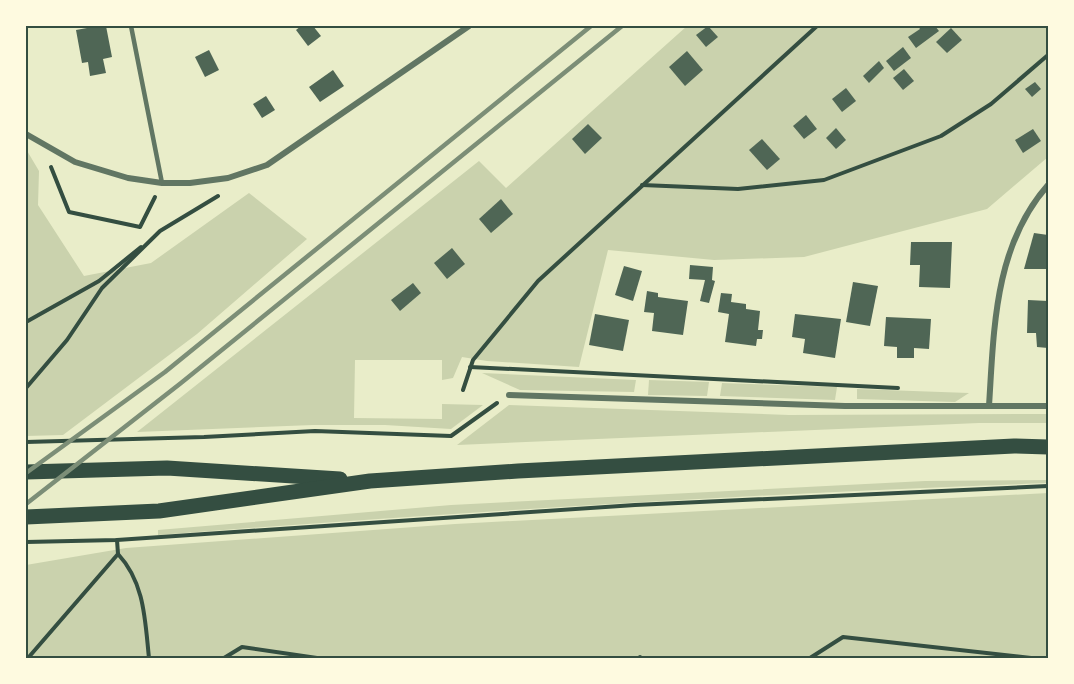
<svg xmlns="http://www.w3.org/2000/svg" width="1074" height="684" font-family="Mulish,sans-serif">
<style>
.green{fill:#cad2ad}
.building{fill:#4f6655}
.lines{fill:none;stroke-linecap:round;stroke-linejoin:round}
.path{stroke:#344e41;stroke-width:4}
.service{stroke:#617663;stroke-width:4.5}
.minor{stroke:#617663;stroke-width:6}
.primary{stroke:#344e41;stroke-width:15}
.rail{stroke:#7c8e77;stroke-width:4.5}
.neatline{fill:none;stroke:#344e41;stroke-width:2}
</style>
<rect width="100%" height="100%" fill="#e9edc9"/>
<g class="green">
<polygon points="687,26 1048,26 1048,157 987,209 804,257 714,260 608,250 579,367 487,361 462,357 453,378 442,380 442,360 355,360 354,418 442,419 442,404 483,405 451,429 385,425 313,425 137,432 479,161 506,188"/>
<polygon points="26,149 39,171 38,205 84,276 151,263 249,193 307,239 197,334 63,435 26,436"/>
<polygon points="482,373 636,380 634,392 520,390"/>
<polygon points="649,380 709,382 707,396 648,395"/>
<polygon points="722,383 837,387 835,400 720,396"/>
<polygon points="857,389 969,393 955,402 857,399"/>
<polygon points="509,405 789,415 1048,414 1048,423 979,423 457,445"/>
<path d="M1048,480v3c-297,11 -594,29 -890,52v-5l293,-25 474,-24z"/>
<polygon points="1048,493 1048,658 26,658 26,565 126,548 455,524"/>
</g>
<g class="building">
<polygon points="98,26 106,26 112,57 103,59 106,73 90,76 88,62 82,63 76,30"/>
<polygon points="301,26 313,26 321,36 308,46 296,30"/>
<polygon points="708,26 718,37 706,47 696,35"/>
<polygon points="918,26 935,26 939,31 916,48 908,37 920,29"/>
<polygon points="951,28 962,40 947,53 936,42"/>
<polygon points="903,47 911,58 894,71 886,61"/>
<polygon points="209,50 219,70 205,77 195,57"/>
<polygon points="687,51 703,70 685,86 669,67"/>
<polygon points="879,61 884,68 869,83 863,76"/>
<polygon points="904,69 914,81 903,90 893,78"/>
<polygon points="333,70 344,86 320,102 309,87"/>
<polygon points="1035,82 1041,89 1032,97 1025,89"/>
<polygon points="846,88 856,101 842,112 832,99"/>
<polygon points="266,96 275,110 262,118 253,104"/>
<polygon points="806,115 817,129 804,139 793,126"/>
<polygon points="588,124 602,138 585,154 572,139"/>
<polygon points="836,128 846,140 836,149 826,138"/>
<polygon points="1033,129 1041,141 1023,153 1015,140"/>
<polygon points="762,139 780,159 767,170 749,150"/>
<polygon points="501,199 513,214 491,233 479,219"/>
<polygon points="1034,233 1048,235 1048,269 1024,269"/>
<polygon points="911,242 952,242 950,288 919,287 920,265 910,265"/>
<polygon points="452,248 465,264 447,279 434,263"/>
<polygon points="690,265 713,267 712,280 715,281 709,303 700,301 705,280 689,279"/>
<polygon points="624,266 642,271 633,301 615,295"/>
<polygon points="853,282 878,286 870,326 846,322"/>
<polygon points="413,283 421,293 400,311 391,300"/>
<polygon points="647,291 658,293 658,297 688,301 683,335 652,331 654,313 644,312"/>
<polygon points="721,293 732,294 731,302 746,304 746,309 760,311 758,330 763,330 762,339 757,339 756,346 725,342 729,314 718,312"/>
<polygon points="1028,300 1048,301 1048,348 1037,347 1036,333 1027,333"/>
<polygon points="595,314 629,320 623,351 589,345"/>
<polygon points="795,314 841,319 835,358 803,353 805,339 792,337"/>
<polygon points="886,317 931,319 929,349 914,348 914,358 897,358 897,347 884,346"/>
</g>
<g class="lines">
<g class="path">
<polyline points="51,167 69,212 140,227 155,197"/>
<polyline points="642,185 738,189 824,180 941,136 991,104 1048,55"/>
<polyline points="26,322 99,281 141,247"/>
<polyline points="470,367 898,388"/>
<polyline points="26,388 67,340 102,288 160,231 218,196"/>
<polyline points="463,390 473,360 538,281 817,26"/>
<polyline points="26,442 204,437 315,431 451,436 497,403"/>
<polyline points="26,542 117,540 635,505 1048,486"/>
<path d="M118,554c27,29 27,67 31,104"/>
<polyline points="640,657 640,658"/>
<polyline points="28,658 118,554 117,540"/>
<polyline points="224,658 242,647 317,658"/>
<polyline points="810,658 843,637 1031,658"/>
</g>
<polyline class="service" points="131,26 162,183"/>
<g class="minor">
<polyline points="26,134 75,162 128,178 162,183 190,183 228,178 267,165 469,26"/>
<polyline points="509,395 845,406 1048,406"/>
<path d="M989,406c5,-77 5,-160 59,-221"/>
</g>
<g class="primary">
<polyline points="26,472 167,468 340,479"/>
<polyline points="26,517 159,511 370,481 518,471 1014,446 1048,447"/>
</g>
<g class="rail">
<polyline points="26,473 165,372 591,26"/>
<polyline points="26,504 181,383 622,26"/>
</g>
</g>
<rect width="1074" height="684" fill="none" stroke="#fefae0" stroke-width="54"/>
<rect x="27" y="27" width="1020" height="630" class="neatline"/>
</svg>
